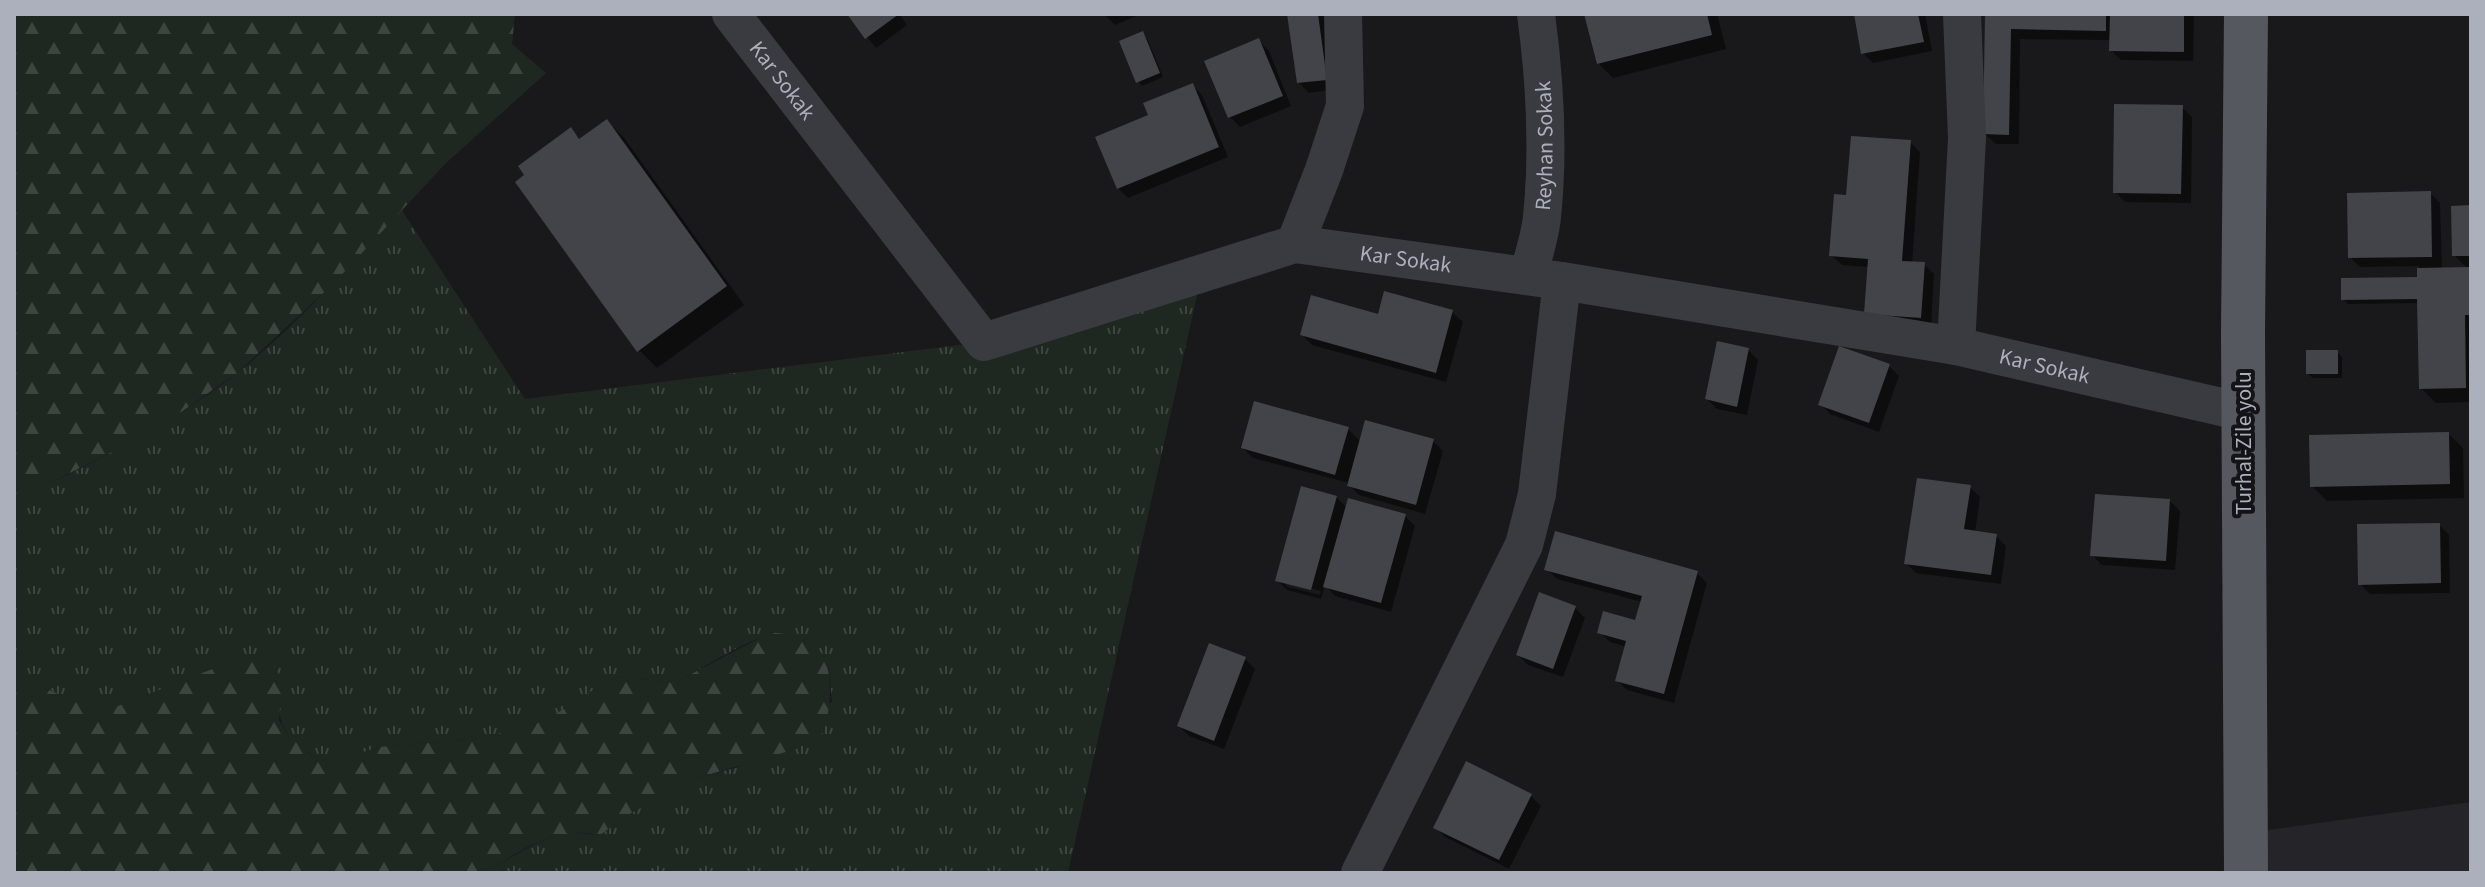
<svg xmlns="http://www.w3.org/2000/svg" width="2485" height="887" font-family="'Source Sans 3',sans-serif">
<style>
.built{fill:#252529}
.grass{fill:url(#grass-tufts)}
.forest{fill:url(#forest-firs)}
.shadow{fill:#0007;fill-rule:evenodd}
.building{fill:#434449}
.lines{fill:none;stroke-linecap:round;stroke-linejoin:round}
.street{stroke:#3a3b41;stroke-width:38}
.primary{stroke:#565860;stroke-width:44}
.labels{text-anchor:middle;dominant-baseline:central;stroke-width:8;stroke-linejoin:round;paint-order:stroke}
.street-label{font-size:22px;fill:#abb0bc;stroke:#141417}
</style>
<defs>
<pattern id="grass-tufts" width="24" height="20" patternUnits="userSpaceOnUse" patternTransform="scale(2)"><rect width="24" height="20" fill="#1f2820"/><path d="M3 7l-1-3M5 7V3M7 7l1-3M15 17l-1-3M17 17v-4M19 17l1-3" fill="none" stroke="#3d453e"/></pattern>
<pattern id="forest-firs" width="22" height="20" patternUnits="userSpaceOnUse" patternTransform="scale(2)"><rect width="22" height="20" fill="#1f2820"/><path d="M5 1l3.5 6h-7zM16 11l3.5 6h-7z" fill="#3d453e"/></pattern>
</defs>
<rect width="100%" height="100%" fill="#19191c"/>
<polygon class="built" points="2471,802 2471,873 2246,873 2246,833"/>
<path class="grass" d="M401,209l124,190 459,-57 218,-69 -134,600h-585l54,-30 27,-11 36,3 31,-22 66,-35 41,-11 94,-65 -3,-33 -8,-15 -15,-15 -34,-7 -33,15 -63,35 -62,-5 -68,43 -66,19 -102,8 -47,17c-30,-14 -53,-26 -52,-63l-114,-11 -57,20 -41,-12 -53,-24v-177c38,-13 75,-32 110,-52 39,-22 78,-44 113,-72 61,-48 112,-108 164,-164z"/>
<g class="forest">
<polygon points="14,14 515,14 512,44 546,73 445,164 332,285 237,373 174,417 106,455 38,489 14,497"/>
<path d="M771,632c10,2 23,2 32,6 36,15 28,65 21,94l-28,17 -99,29 -66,35 -31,22c-48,-10 -77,16 -117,38h-469v-199l53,24 41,12 130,-51 34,3 10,18 -3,40 8,14 21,19 23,11 47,-17 102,-8 66,-19 68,-43 62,5z"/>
</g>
<g class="shadow">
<polygon points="849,14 899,14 907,25 876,48"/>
<polygon points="1104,14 1141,14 1115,25"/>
<polygon points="1289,14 1326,14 1336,89 1309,93 1299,83"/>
<polygon points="1586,14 1717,14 1726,49 1613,78 1598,63"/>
<polygon points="1856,14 1925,14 1932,51 1873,63 1863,53"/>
<polygon points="1987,14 2194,14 2193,61 2121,60 2111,50 2111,40 2020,39 2019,144 1996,144 1985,134"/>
<polygon points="1142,33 1147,38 1163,77 1142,86 1138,81"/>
<polygon points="1259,41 1269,51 1291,106 1240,127 1230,117"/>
<polygon points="1192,85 1202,95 1228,157 1128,198 1118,188 1150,116"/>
<polygon points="2182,107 2192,117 2191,203 2125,202 2115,192"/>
<polygon points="607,121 625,139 744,305 657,368 639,350 571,130 581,140"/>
<polygon points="1910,142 1920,152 1912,264 1924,264 1934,274 1931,327 1876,323 1869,267 1842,265 1831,255 1848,197"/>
<polygon points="2430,193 2440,203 2442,270 2468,269 2454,255 2471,207 2471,402 2436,403 2421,388 2419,303 2348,304 2343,299 2419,279 2419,266 2360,267 2350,257"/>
<polygon points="1386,294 1452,312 1463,322 1446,382 1312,345 1302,335 1379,316"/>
<polygon points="1748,350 1758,360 1747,415 1717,409 1707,399"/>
<polygon points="2337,352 2342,357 2342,378 2313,378 2308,374"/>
<polygon points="1889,366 1899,376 1879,432 1830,414 1820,404"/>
<polygon points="1348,429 1361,442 1433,441 1443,451 1425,514 1359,495 1346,482 1253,458 1243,448"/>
<polygon points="2449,434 2463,448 2464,498 2327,501 2312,486"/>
<polygon points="1970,487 1980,497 1975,533 1996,536 2006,546 2001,584 1916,573 1906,563"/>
<path d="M1336,497l11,11 58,8 10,10 -24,86 -56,-16 -10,-11 -4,14 -34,-9 -10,-10zM1286,582l35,9 -1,4 -34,-9z"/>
<polygon points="2170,501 2180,511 2175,570 2102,565 2092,555"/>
<polygon points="2439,525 2449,535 2450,593 2370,594 2360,584"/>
<polygon points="1547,569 1697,573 1707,583 1674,703 1627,690 1617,680 1627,647 1610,642 1600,632 1636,623 1642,602 1557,579"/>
<polygon points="1575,608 1585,618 1563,677 1528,665 1518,655"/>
<polygon points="1210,646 1245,659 1255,669 1224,749 1189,736 1179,726"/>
<polygon points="1531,796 1541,806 1509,869 1445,837 1435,827"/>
</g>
<g class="building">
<polygon points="847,14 899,14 865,39"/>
<polygon points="1287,14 1318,14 1327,80 1297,83"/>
<polygon points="1584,14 1707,14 1712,35 1597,64"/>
<polygon points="1854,14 1918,14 1924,42 1861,54"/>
<polygon points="1985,14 2106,14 2106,31 2011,29 2009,135 1983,134"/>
<polygon points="2110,14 2184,14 2184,52 2109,51"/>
<polygon points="1143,31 1160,73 1136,83 1119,41"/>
<polygon points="1259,38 1283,96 1228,118 1204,61"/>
<polygon points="1193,83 1219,147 1117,189 1095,137 1148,115 1143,103"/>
<polygon points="2114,104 2183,105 2181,194 2113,193"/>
<polygon points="607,119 727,286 637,352 515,182 524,175 518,166 571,127 579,139"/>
<polygon points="1851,136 1911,140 1902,261 1925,262 1921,318 1864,314 1868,259 1829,256 1834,194 1846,195"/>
<polygon points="2431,191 2432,257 2348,258 2347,193"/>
<polygon points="2471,205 2471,256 2452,256 2451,206"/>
<polygon points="2471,267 2471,315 2465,315 2466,388 2419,389 2417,299 2341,300 2341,278 2417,277 2417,268"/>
<polygon points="1384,291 1453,310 1436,373 1300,335 1311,295 1378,314"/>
<polygon points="1717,341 1749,348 1737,407 1705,399"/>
<polygon points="1839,346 1890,364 1869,423 1818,405"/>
<rect x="2306" y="350" width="32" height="24"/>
<polygon points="1254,401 1349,427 1335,475 1241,448"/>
<polygon points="1365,420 1434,439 1416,505 1347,486"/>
<polygon points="2449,432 2450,484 2310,487 2309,435"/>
<polygon points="1917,478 1971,485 1964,529 1997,534 1991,575 1904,564"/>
<polygon points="1301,486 1337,496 1311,590 1275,581"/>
<polygon points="2095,494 2170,499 2166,561 2090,556"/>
<polygon points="1348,498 1406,514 1381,603 1323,587"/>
<polygon points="2440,523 2441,583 2358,585 2357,524"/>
<polygon points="1555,531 1698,571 1664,694 1615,681 1626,641 1597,633 1603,611 1635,620 1642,596 1544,570"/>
<polygon points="1539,592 1576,606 1553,669 1516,655"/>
<polygon points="1209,643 1246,657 1214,741 1177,726"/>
<polygon points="1466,761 1532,794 1499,860 1433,828"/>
</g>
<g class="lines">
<g class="street">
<path id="s1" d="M731,14l253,328 311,-98 267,37 394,65 287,66"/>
<polyline points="1295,244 1324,170 1345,106 1343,14"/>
<path id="s2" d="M1528,276c5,-19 12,-39 14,-59 7,-68 3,-136 -6,-203"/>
<polyline points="1956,346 1967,138 1962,14"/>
<polyline points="1360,873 1524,545 1537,494 1562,281"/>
</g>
<polyline class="primary" points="2246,873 2243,333 2246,14"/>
</g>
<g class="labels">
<g class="street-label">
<text stroke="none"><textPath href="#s1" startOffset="84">Kar Sokak</textPath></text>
<text stroke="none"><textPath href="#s2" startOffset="132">Reyhan Sokak</textPath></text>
<text stroke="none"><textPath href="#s1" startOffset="852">Kar Sokak</textPath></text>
<text stroke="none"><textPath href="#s1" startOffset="1500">Kar Sokak</textPath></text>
<text transform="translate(2244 443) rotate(-90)">Turhal-Zile yolu</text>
</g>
</g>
<rect width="2485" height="887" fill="none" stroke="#abb0bc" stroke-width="32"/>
</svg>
